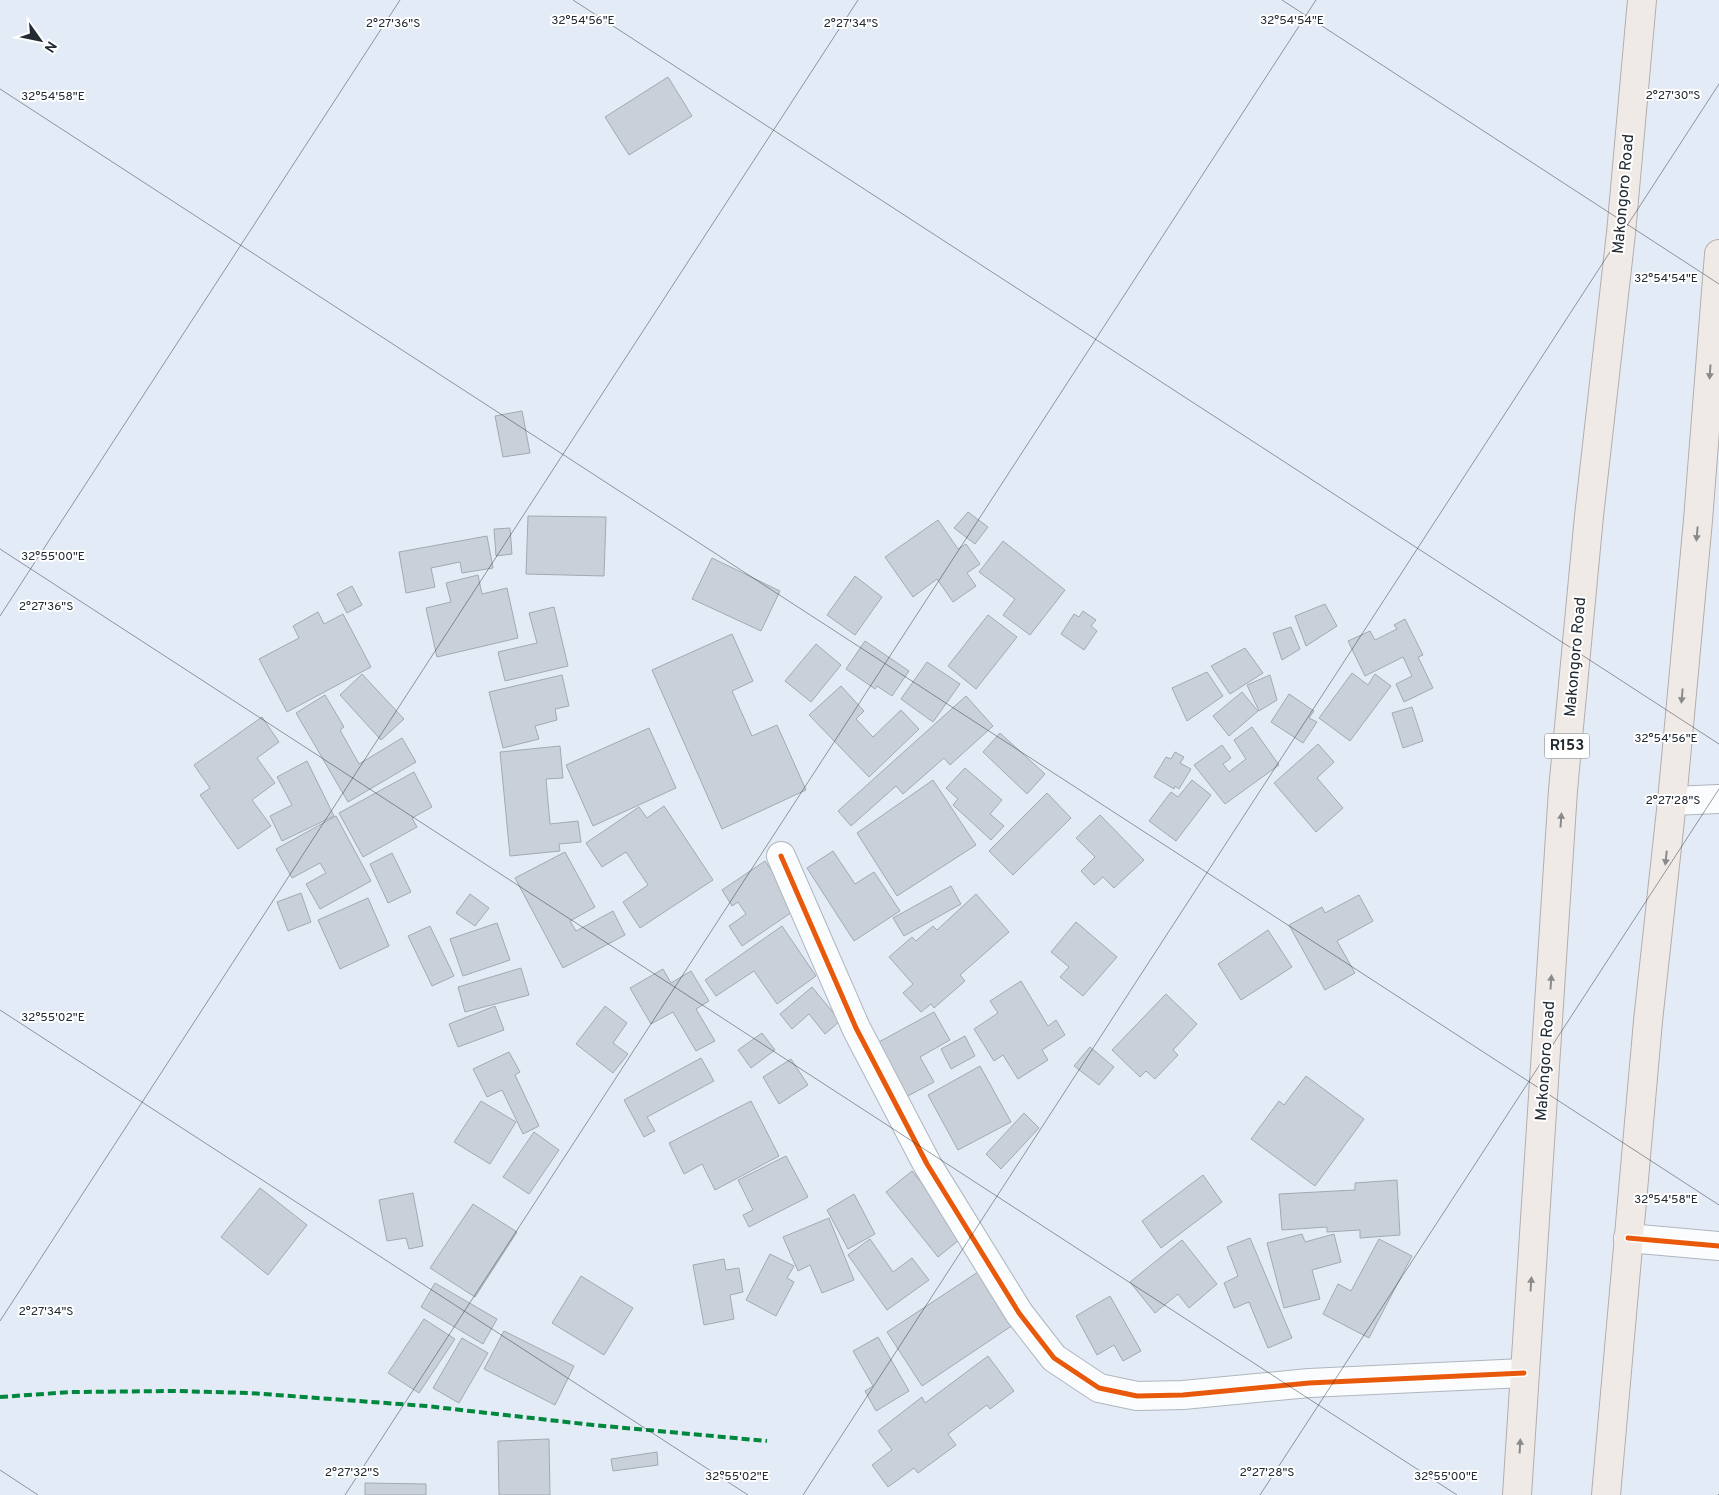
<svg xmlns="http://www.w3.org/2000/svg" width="1719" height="1495" font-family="Overpass,sans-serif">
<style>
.building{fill:#c9d0d9;stroke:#a2a9b2}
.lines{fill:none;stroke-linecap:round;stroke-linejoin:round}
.minor-casing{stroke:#aeb6be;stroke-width:30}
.major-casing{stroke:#b4aeab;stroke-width:30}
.minor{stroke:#fbfcfe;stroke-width:28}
.major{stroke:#f0eae7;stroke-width:28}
.quiet{stroke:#00873e;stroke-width:4;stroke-dasharray:8 4;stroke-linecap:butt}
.cycleway-casing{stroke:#fff;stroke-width:8}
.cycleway{stroke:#e8590c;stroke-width:5}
.oneway{fill:#898a8c}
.ticks{fill:none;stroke:#222a32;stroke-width:1;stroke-opacity:0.45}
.labels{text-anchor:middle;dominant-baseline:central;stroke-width:4;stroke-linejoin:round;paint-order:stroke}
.shield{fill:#fff;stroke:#646a70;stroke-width:1}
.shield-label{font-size:15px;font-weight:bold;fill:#222a32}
.street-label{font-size:16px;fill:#222a32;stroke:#fff}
.ticks-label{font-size:12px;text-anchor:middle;fill:#222a32;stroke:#fff;stroke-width:4;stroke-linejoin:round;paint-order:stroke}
</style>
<rect width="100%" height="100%" fill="#e3ecf6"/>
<g class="building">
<polygon points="668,77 692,116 629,155 605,117"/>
<polygon points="522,411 530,453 503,457 495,416"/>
<polygon points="968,512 988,527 975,544 954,528"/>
<polygon points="528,516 606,517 604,576 526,574"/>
<polygon points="938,520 958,549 966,544 980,564 967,573 976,586 953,602 937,579 913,597 885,557"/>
<polygon points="510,528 512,554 496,556 494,529"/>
<polygon points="487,536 493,568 462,573 460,562 431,568 435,587 406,593 399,552"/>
<polygon points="1003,541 1065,590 1030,635 1003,615 1015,599 979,572"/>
<polygon points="712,558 780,591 761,631 692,599"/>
<polygon points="478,575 482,594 507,588 518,638 437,657 426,608 451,602 446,583"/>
<polygon points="855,576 882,597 855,635 827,615"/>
<polygon points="352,586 362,605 347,613 337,594"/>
<polygon points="1325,604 1337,626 1306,646 1295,616"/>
<polygon points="554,607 568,666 505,681 498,652 537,643 529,613"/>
<polygon points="1083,611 1096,620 1091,626 1097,631 1084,650 1061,634 1074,614 1079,617"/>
<polygon points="318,612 324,624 343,614 371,667 287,712 259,659 299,638 293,626"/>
<polygon points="988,615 1017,637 976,689 948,666"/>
<polygon points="1405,619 1423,655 1418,657 1433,688 1404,702 1396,684 1412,676 1403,657 1365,676 1348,641 1370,631 1375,640 1397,629 1394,625"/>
<polygon points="1291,627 1300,649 1282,660 1273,633"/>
<polygon points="732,634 753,681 732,691 752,736 777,725 806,790 722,829 652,670"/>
<polygon points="865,641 909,671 892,696 877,686 875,689 846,669"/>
<polygon points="816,644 841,665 811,702 785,681"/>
<polygon points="1245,648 1263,673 1230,694 1211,666"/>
<polygon points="927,662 960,684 933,722 901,699"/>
<polygon points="1207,672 1223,696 1187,721 1172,688"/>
<polygon points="1352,673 1368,685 1375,674 1391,686 1350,741 1319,718"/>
<polygon points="362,674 404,719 381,740 340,695"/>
<polygon points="562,675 569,706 555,709 557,720 535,726 539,739 503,748 489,692"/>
<polygon points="1270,675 1277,700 1259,711 1247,685"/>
<polygon points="841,686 864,711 856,719 873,737 901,710 919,729 869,777 809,715"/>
<polygon points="1242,692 1258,711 1229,736 1213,716"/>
<polygon points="1289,694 1314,711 1309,718 1317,722 1303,743 1271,722"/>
<polygon points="325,695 344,727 340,730 359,764 402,738 416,762 348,802 296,713"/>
<polygon points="966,696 993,726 950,765 944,758 903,794 896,786 851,826 838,811"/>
<polygon points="1412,707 1423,741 1403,748 1392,713"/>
<polygon points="262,717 279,742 257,758 275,783 252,800 271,826 238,849 200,795 210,788 194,765"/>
<polygon points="1252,727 1279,765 1225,804 1194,765 1222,745 1231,758 1223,764 1229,772 1246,759 1234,740"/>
<polygon points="649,728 676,788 593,826 566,765"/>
<polygon points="1000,733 1045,774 1027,794 983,752"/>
<polygon points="1318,744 1334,762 1317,778 1343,808 1316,832 1274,783"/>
<polygon points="560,746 563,778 546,779 550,824 578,821 581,842 559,844 560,851 510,856 500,752"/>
<polygon points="1175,752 1184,757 1180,763 1191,769 1179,789 1175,786 1174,789 1154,777 1166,757 1171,759"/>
<polygon points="307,761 334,816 282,841 270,816 292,805 277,777"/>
<polygon points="965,768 1002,800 990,814 1004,826 991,840 953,805 958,799 946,788"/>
<polygon points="414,772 432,807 412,818 417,827 363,857 339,813"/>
<polygon points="933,780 976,845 897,896 857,833"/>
<polygon points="1192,780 1211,795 1176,841 1149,821 1171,792 1178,797"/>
<polygon points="1047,793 1071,818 1013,875 989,851"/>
<polygon points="664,806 713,880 640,928 623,902 648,885 626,852 602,867 586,843 639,807 647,818"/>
<polygon points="1100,815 1144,860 1114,888 1103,877 1094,885 1081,871 1095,857 1076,838"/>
<polygon points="336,816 371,881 320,909 306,884 326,873 320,863 292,878 276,849"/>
<polygon points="833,851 855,884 874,872 900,911 854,941 807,868"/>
<polygon points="565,852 595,907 570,921 576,931 613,911 625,935 563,968 515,878"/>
<polygon points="392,853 411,892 388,903 370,864"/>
<polygon points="765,861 798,908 742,946 729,926 746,914 738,902 732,906 722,890"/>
<polygon points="951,886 961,904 904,936 893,918"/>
<polygon points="301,893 311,922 288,931 277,902"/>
<polygon points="470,894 489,908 475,926 456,913"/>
<polygon points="976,894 1009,932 960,975 965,981 934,1008 931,1004 921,1012 903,993 913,984 889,957 912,937 916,941 933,926 937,930"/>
<polygon points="1359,895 1373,921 1337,941 1355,973 1325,990 1289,925 1322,907 1325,913"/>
<polygon points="368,898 389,946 340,969 318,920"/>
<polygon points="1076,922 1117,957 1083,996 1060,977 1069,967 1051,952"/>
<polygon points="497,923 510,960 463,976 450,939"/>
<polygon points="430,926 454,976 432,986 408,936"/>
<polygon points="782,926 816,976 777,1004 754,971 716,996 705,980"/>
<polygon points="1268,930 1292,967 1241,1000 1218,964"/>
<polygon points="521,968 529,995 465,1012 458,987"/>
<polygon points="663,969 671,983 691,971 709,1001 696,1009 715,1041 696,1051 673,1012 651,1024 630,988"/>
<polygon points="1021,981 1048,1026 1056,1020 1065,1035 1042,1050 1048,1060 1018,1079 1003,1055 994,1061 974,1029 998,1013 990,1001"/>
<polygon points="812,987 840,1021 825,1034 809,1014 792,1029 780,1014"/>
<polygon points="1166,994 1197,1024 1173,1050 1178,1055 1155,1079 1146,1071 1140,1077 1112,1050"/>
<polygon points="495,1006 504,1030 458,1047 449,1024"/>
<polygon points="605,1006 627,1023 613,1043 628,1054 613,1073 576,1044"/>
<polygon points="934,1012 950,1040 920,1057 934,1082 906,1097 877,1043"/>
<polygon points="762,1033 775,1050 751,1068 738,1050"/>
<polygon points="965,1036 975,1056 951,1069 941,1049"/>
<polygon points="1090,1047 1114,1067 1099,1085 1074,1066"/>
<polygon points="509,1052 520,1072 515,1075 539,1126 523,1134 502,1090 487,1097 473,1069"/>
<polygon points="701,1058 714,1081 647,1117 655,1131 644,1137 624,1100"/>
<polygon points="791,1059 808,1085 779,1104 763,1077"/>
<polygon points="980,1066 1011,1122 958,1150 928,1095"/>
<polygon points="1306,1076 1364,1119 1315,1186 1251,1139 1279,1101 1284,1105"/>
<polygon points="481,1101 516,1122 490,1164 454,1142"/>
<polygon points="751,1101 779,1156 715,1190 702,1164 684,1174 669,1143"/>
<polygon points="1024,1113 1039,1128 1001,1169 986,1154"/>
<polygon points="534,1132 559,1150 529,1194 503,1177"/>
<polygon points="786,1156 808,1197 749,1227 743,1215 753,1210 738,1180"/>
<polygon points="912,1171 964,1236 938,1257 886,1192"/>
<polygon points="1203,1175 1222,1202 1161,1248 1142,1221"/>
<polygon points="1397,1180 1400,1235 1360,1238 1360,1230 1327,1232 1327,1227 1282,1230 1279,1194 1355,1190 1355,1183"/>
<polygon points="260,1188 307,1225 268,1275 221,1237"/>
<polygon points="413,1193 423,1246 409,1249 406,1238 387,1241 379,1200"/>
<polygon points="854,1194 875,1234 848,1249 827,1210"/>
<polygon points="473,1204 517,1232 475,1297 430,1268"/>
<polygon points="829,1218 854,1280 822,1293 810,1265 798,1271 783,1237"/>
<polygon points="1302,1234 1305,1242 1334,1234 1341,1262 1312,1270 1320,1299 1284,1308 1267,1243"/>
<polygon points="1250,1238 1292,1338 1268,1348 1249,1302 1234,1308 1224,1283 1238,1276 1227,1247"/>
<polygon points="870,1239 893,1272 912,1258 929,1280 887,1310 848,1255"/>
<polygon points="1379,1239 1412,1256 1369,1338 1323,1314 1338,1284 1351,1291"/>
<polygon points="1182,1240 1217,1284 1189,1308 1178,1294 1155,1313 1130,1282"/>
<polygon points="770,1254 794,1266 787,1278 794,1282 776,1316 746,1300"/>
<polygon points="724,1259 726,1270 739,1268 743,1292 730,1295 734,1319 704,1325 693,1265"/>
<polygon points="978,1272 1013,1325 922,1386 887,1332"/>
<polygon points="581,1276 633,1308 604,1355 552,1323"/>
<polygon points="435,1283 497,1319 483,1344 421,1307"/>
<polygon points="1110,1296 1141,1351 1123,1361 1114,1345 1097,1355 1076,1316"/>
<polygon points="424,1319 455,1339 419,1393 388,1373"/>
<polygon points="504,1331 574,1366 555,1405 484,1369"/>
<polygon points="878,1337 909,1391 876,1411 865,1391 873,1386 853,1351"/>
<polygon points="462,1338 488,1353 459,1403 433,1388"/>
<polygon points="988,1356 1014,1391 990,1409 987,1405 948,1434 956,1445 918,1473 914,1468 888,1487 872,1465 892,1450 878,1431 922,1397 925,1403"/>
<polygon points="549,1439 550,1495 499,1495 498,1441"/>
<polygon points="657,1452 658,1465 613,1471 611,1459"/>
<polygon points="365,1483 426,1484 426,1495 365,1495"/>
</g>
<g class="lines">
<defs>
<g id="minor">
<polyline points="1672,801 1719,799"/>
<polyline points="781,856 856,1028 927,1164 1019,1313 1054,1358 1099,1388 1137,1396 1183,1395 1309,1383 1524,1373"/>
<polyline points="1628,1238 1719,1246"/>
</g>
<g id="major">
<polyline points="1517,1495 1563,790 1589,516 1621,233 1642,0"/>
<polyline points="1606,1495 1648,1021 1672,801 1698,520 1719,254"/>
</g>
</defs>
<use href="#minor" class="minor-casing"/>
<use href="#major" class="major-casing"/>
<use href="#minor" class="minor"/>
<use href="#major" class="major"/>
<polyline class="quiet" points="0,1397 71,1392 176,1391 250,1393 426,1406 593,1425 767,1441"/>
<defs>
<g id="cycleway">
<polyline points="781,856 856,1028 927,1164 1019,1313 1054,1358 1099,1388 1137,1396 1183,1395 1309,1383 1524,1373"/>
<polyline points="1628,1238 1719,1246"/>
</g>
</defs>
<use href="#cycleway" class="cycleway-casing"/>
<use href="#cycleway" class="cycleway"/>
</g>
<defs><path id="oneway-solid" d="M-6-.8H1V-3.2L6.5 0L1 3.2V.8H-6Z" transform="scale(1.25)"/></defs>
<g class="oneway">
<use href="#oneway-solid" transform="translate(1710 372) rotate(94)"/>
<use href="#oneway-solid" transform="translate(1697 534) rotate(95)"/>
<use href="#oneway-solid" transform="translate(1682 696) rotate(95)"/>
<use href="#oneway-solid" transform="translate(1561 820) rotate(-86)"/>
<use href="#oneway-solid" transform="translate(1666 858) rotate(96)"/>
<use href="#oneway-solid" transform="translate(1551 982) rotate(-86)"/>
<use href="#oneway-solid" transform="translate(1531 1284) rotate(-86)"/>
<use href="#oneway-solid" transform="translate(1520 1446) rotate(-87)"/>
</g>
<path class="ticks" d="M573,0l1146,744M1282,0l437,284M0,89l1719,1116M0,549l1457,946M0,616l400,-616M0,1010l748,485M0,1321l858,-1321M0,1470l38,25M345,1495l971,-1495M803,1495l916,-1411M1260,1495l459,-706M1718,1495l1,-1"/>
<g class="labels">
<rect class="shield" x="1544.5" y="733.5" width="45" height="25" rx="4"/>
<g class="shield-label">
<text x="1567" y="746">R153</text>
</g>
<g class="street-label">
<text transform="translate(1624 194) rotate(-85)">Makongoro Road</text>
<text transform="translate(1576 657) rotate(-85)">Makongoro Road</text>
<text transform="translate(1546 1061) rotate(-86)">Makongoro Road</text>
</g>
</g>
<g class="ticks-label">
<text x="583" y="24">32°54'56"E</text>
<text x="1292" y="24">32°54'54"E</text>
<text x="393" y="27">2°27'36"S</text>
<text x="851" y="27">2°27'34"S</text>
<text x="1673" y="99">2°27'30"S</text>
<text x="53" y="100">32°54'58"E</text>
<text x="1666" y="282">32°54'54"E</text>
<text x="53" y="560">32°55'00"E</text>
<text x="46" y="610">2°27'36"S</text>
<text x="1666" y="742">32°54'56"E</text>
<text x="1673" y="804">2°27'28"S</text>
<text x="53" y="1021">32°55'02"E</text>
<text x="1666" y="1203">32°54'58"E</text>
<text x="46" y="1315">2°27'34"S</text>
<text x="352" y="1476">2°27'32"S</text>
<text x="1267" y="1476">2°27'28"S</text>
<text x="737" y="1480">32°55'02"E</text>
<text x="1446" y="1480">32°55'00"E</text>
</g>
<g transform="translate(40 40) rotate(123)" stroke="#ffffff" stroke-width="4" paint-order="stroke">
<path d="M0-4L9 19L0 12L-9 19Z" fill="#222a32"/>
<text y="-8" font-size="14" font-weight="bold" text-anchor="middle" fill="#222a32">N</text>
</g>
</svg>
